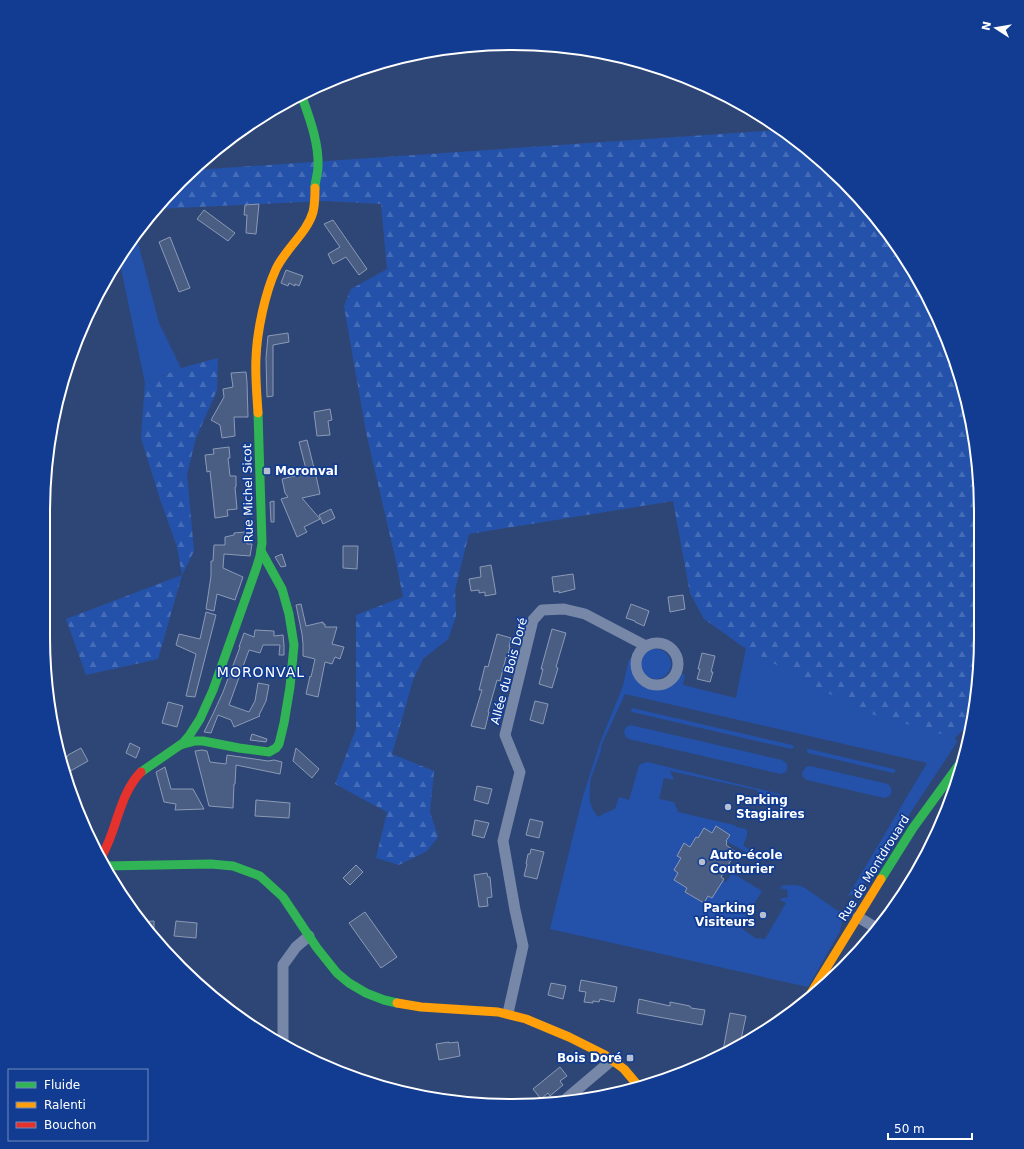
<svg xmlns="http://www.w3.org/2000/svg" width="1024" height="1149" font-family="'DejaVu Sans',sans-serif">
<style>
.grass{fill:#2452aa}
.forest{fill:url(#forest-firs)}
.building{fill:#4a5d83;stroke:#8b9ab6}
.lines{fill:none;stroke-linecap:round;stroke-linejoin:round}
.street{stroke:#7787a8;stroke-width:11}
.fast{stroke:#30b455;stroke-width:9}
.slow{stroke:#ff9f0a;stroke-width:9}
.jam{stroke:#e5322d;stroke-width:9}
.poi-dot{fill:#b6becf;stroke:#113c92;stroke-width:1.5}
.labels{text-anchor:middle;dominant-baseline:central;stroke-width:3.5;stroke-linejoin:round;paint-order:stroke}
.poi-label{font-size:12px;font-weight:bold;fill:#fff;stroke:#113c92;text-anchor:start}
.street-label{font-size:12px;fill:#fff;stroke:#113c92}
.quarter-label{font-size:14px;letter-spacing:1px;fill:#fff;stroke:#113c92}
.rim{fill:none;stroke:#fff;stroke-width:2}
</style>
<defs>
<pattern id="forest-firs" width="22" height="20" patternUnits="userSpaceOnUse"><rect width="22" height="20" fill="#2452aa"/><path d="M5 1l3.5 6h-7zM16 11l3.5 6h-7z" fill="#456cb7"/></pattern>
</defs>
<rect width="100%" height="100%" fill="#2e4675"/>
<g class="grass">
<polygon points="136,235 159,323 181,368 145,383 119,259"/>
<path d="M746,648l48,26 144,58 17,6 2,4 -100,152 -9,2 79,-133 -302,-69 -24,52v4l-11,31c1,8 -2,17 1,24 1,4 4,8 7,12l7,-4 10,-4 4,-12 10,3 10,-34 2,-2 6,-2 133,32 2,2 -10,-2 -1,9 -10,-2 -4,-11 -87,-19 4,9 -10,-2 -5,21 15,3 4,10 56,13 3,2 9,2c4,7 -3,11 -2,17l15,10 1,1v3l-34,-19 4,-6 -14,-8 -4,6 -8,-4 -6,9 -2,-1 -6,10 -6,-3 -7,12 4,2 -7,12 4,3 -4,7 9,5 5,2 -3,5 19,11 4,-7 15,-16 2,2 2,-1 5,-8 30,18 -22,36 15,11 10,1 21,-36 -7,-4 9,-2 -1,-8 -4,1v-2l-5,1h-1l4,-1v-2c9,-1 16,-2 24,2l33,23h1l1,-1 3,7 -3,14 -32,56 -258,-58 33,-133 17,-53 23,-57 6,-27 3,1c1,7 1,15 6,21 7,11 28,11 37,1 2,-2 3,-6 4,-9l6,2 -2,10 53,13z"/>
<circle cx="656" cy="664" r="15"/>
<polygon points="632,708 792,745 794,747 791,749 632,712 631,710"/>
<path d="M630,725l152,35 5,4c1,6 -1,9 -6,10l-152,-35c-7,-4 -6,-11 1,-14z"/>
<polygon points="807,749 809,749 894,769 896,771 893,773 808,753 807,751"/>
<path d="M810,766l78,18c6,6 4,13 -4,14l-77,-18 -4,-3 -1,-4 4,-6z"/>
</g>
<g class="forest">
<polygon points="780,130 821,160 884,227 933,305 965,391 980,482 980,668 971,722 955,738 861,711 742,646 704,619 690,593 673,501 469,534 455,590 456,616 448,639 423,659 413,680 392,754 434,771 430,812 438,837 427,851 399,865 376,858 387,812 335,784 356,729 356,615 403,597 395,557 366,432 344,306 351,289 387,269 381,204 325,201 155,209 160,203 195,170"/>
<polygon points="218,358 217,390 196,438 187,474 194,551 182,575 158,659 86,675 66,619 182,575 177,547 160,499 141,438 145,383 181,368"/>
</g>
<g class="building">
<polygon points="259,204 256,234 246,233 247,215 244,215 245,205"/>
<polygon points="204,210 235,233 228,241 197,219"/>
<polygon points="333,220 367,269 359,275 346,257 333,264 328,254 340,247 324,224"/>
<polygon points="170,237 190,288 179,292 159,242"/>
<polygon points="286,270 303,276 299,286 295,284 295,286 289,283 288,286 281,283"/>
<polygon points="288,333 289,342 273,345 273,396 267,397 266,358 268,336"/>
<polygon points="246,372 247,382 248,417 234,417 235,436 222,438 220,425 211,420 224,397 223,389 233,387 231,373"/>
<polygon points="330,409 332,420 328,421 330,435 317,436 314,412"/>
<polygon points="307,440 314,468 312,472 315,471 320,494 302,498 320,519 304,527 307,532 297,537 281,499 288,497 285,493 282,479 307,473 299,442"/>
<polygon points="229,447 230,458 228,458 230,476 236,476 236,487 235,487 237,509 227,510 228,516 215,518 210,471 207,472 205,455 214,454 213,449"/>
<polygon points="274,501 274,522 271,522 270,502"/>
<polygon points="331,509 335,518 323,524 319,515"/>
<polygon points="245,532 247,544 252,544 250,556 224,554 223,568 243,577 235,600 217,594 214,611 206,609 211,576 211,561 213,561 214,545 225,545 225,537 234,535 234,533"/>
<polygon points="343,546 358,546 357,569 343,568"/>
<polygon points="282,554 286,566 281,567 275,557"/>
<polygon points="491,565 496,594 485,596 485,592 479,593 479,590 471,591 469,579 481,577 480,567"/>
<polygon points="573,574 575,589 559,593 559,591 554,592 552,577"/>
<polygon points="683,595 685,609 670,612 668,597"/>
<polygon points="301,604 306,626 323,622 323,624 325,624 325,627 337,627 332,644 344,647 340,659 335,657 332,664 325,662 318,697 306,694 310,676 311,677 315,659 303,656 303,644 302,634 296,605"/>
<polygon points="631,604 649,611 644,626 635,622 635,621 626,618"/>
<polygon points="206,612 216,615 195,697 186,696 196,654 176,645 179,634 200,639"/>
<polygon points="552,629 566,633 556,667 558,668 552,688 539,684 543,669 541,669"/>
<polygon points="255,630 274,631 274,636 283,635 284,645 284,655 279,655 280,645 263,645 260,653 249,650 229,705 249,712 255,701 258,683 269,685 266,701 259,715 260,716 234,727 231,720 218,715 211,733 204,732 213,714 223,692 240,647 239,647 244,633 254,637"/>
<polygon points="497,634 511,638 509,647 510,647 507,658 506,657 500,681 497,680 488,712 489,712 485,729 471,726 482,690 479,690 485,666 488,667"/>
<polygon points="702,653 715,656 711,672 713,672 710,682 697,679 700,669 698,669"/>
<polygon points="535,701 548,704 543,724 530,720"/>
<polygon points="168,702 183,706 177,727 162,723"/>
<polygon points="252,734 267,739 266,742 250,740"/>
<polygon points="130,743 140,748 136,758 126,753"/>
<polygon points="81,748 88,761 67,773 63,760 68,756 68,755"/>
<polygon points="296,748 319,769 312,778 293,761"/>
<polygon points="202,750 207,751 210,762 226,764 227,755 268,761 274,760 282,762 280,774 236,765 235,784 234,784 233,808 209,806 195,751"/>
<polygon points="165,767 171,789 193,789 204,809 175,810 176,804 164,802 156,772"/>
<polygon points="477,786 492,789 488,804 474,800"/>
<polygon points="256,800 290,803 289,818 255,816"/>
<polygon points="530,819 543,822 539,838 526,835"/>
<polygon points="475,820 489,823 484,838 472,835"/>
<polygon points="716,826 730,835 726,841 727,842 726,845 736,852 721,877 724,879 712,898 708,896 704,903 685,892 687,888 674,880 678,873 674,870 681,858 677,856 684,843 690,847 696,837 698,838 704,828 712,833"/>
<polygon points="531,849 544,852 537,879 524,876 527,864 526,864 528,854 530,854"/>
<polygon points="356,865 363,872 350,885 343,878"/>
<polygon points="487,873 488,877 490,877 492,897 487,898 488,906 479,907 474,875"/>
<polygon points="365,912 397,957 381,968 349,923"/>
<polygon points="154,921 154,936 139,922"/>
<polygon points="176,921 197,923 196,938 174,936"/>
<polygon points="581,980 617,987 614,1002 600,999 599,1002 593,1001 593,1003 584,1002 586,992 579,991"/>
<polygon points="551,983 566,986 563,999 548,995"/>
<polygon points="639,999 670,1006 670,1002 690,1006 691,1008 705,1010 702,1025 637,1013"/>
<polygon points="730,1013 746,1016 740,1044 722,1056"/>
<polygon points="449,1042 449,1043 458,1042 460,1056 439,1060 436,1044"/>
<polygon points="560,1067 567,1076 560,1081 563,1085 550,1096 548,1093 541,1099 533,1089"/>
</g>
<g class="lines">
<g class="street">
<circle cx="657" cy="664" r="21"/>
<polyline points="858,917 878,929"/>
<polyline points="508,1013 523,946 515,910 503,841 520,772 505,735 533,620 542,610 564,609 585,614 646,646"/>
<polyline points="283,1044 283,965 296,947 309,936"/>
<polyline points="566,1099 612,1060"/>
</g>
<g class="fast">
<path d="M301,94c8,23 18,48 17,72 0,8 -3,15 -3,22"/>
<polyline points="180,745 195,741 203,741 239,748 269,752 276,748 279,744 284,723 290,687 294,645 289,614 282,589 261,551"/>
<polyline points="141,772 183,743 189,736 200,719 213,690 256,569 260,556 262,543 258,413"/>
<polyline points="105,866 211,864 233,866 260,876 283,897 317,948 337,973 349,983 366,993 384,1000 397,1003"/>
<polyline points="881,879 913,828 966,755"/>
</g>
<g class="slow">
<path d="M258,413c-1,-18 -3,-37 -2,-55 1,-27 9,-65 20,-89 10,-21 31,-36 37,-57 2,-8 2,-16 2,-24"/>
<polyline points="808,998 881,879"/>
<polyline points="397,1003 421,1007 498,1012 526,1019 569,1037 605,1055 624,1069 640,1088"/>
</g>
<path class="jam" d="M100,859c6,-9 9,-18 13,-29 7,-20 13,-43 28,-58"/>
</g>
<g class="poi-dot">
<rect x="263" y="467" width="8" height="8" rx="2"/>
<circle cx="728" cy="807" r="4"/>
<circle cx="702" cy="862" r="4"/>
<circle cx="763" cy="915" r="4"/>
<rect x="626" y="1054" width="8" height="8" rx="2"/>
</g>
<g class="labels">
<g class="poi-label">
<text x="275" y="471">Moronval</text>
<text x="736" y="800">Parking<tspan x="736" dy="14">Stagiaires</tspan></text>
<text x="710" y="855">Auto-école<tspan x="710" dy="14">Couturier</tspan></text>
<text x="755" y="908" text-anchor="end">Parking<tspan x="755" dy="14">Visiteurs</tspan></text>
<text x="622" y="1058" text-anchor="end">Bois Doré</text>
</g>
<g class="street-label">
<text transform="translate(248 493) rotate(-91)">Rue Michel Sicot</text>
<text transform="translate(509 671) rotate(-75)">Allée du Bois Doré</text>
<text transform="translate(874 868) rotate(-58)">Rue de Montdrouard</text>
</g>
<g class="quarter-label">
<text x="261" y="672">MORONVAL</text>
</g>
</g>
<path d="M0 0H1024V1149H0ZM512 50H512A462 462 0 0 1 974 512V637A462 462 0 0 1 512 1099H512A462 462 0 0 1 50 637V512A462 462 0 0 1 512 50Z" fill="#113c92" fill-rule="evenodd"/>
<path class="rim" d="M512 50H512A462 462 0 0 1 974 512V637A462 462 0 0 1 512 1099H512A462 462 0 0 1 50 637V512A462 462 0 0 1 512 50Z"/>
<rect x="8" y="1069" width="140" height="72" fill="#113c92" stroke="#708abe"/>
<rect x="16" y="1082" width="20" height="6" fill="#30b455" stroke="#708abe"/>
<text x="44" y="1089" font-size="12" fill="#ffffff">Fluide</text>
<rect x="16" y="1102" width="20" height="6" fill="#ff9f0a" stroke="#708abe"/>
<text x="44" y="1109" font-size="12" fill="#ffffff">Ralenti</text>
<rect x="16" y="1122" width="20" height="6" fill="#e5322d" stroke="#708abe"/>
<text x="44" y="1129" font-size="12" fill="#ffffff">Bouchon</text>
<g transform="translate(996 28) rotate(282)" stroke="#113c92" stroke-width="3" paint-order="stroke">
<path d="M0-3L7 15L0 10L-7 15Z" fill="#ffffff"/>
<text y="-6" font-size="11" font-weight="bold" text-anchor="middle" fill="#ffffff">N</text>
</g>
<path d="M888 1133v6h84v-6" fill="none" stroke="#ffffff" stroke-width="2"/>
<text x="894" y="1133" font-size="12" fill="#ffffff" stroke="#113c92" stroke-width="3" paint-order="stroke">50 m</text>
</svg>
